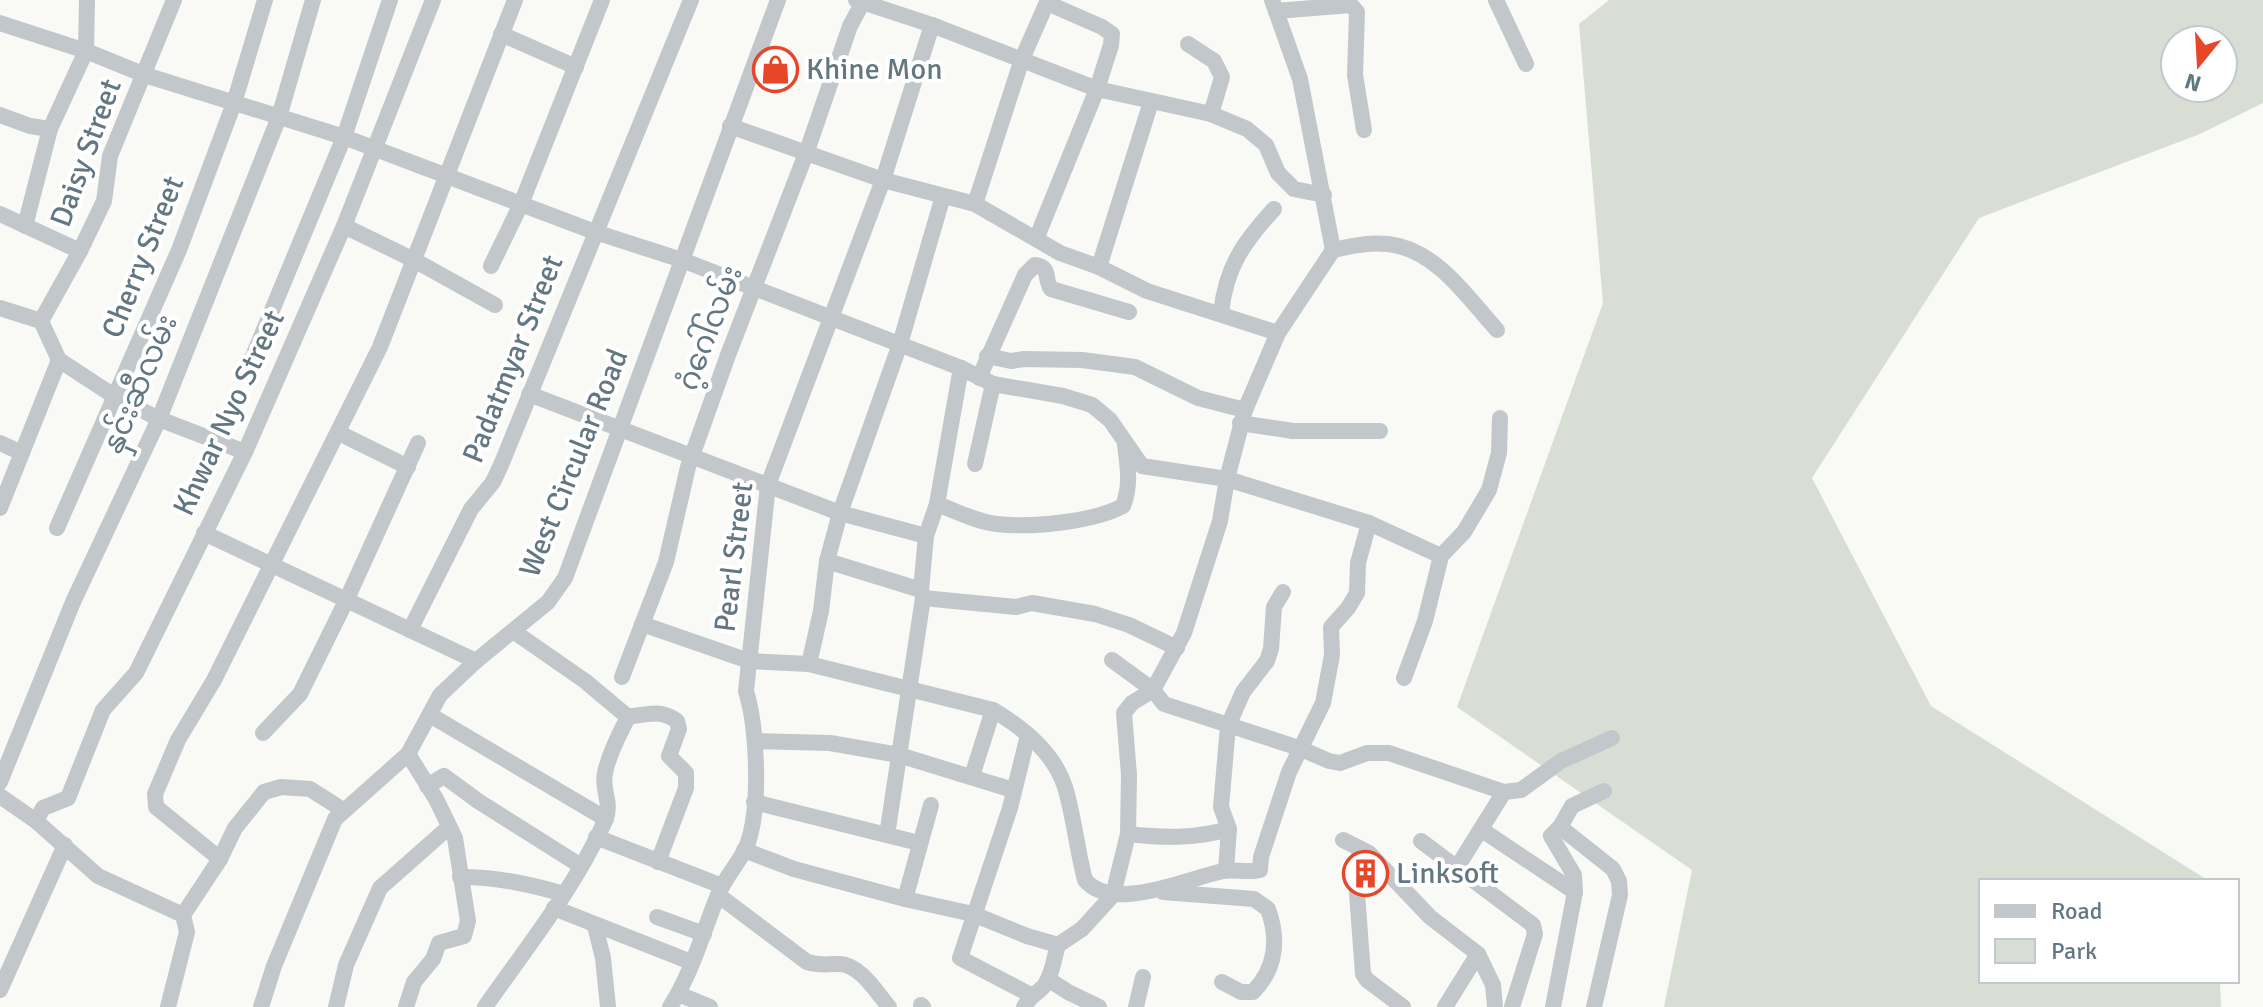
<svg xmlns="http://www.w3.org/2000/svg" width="2263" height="1007" font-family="Signika,'Noto Sans Myanmar',sans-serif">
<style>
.green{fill:#d9ded5;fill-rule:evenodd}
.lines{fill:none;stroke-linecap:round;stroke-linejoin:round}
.minor{stroke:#c2c7cb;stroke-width:16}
.labels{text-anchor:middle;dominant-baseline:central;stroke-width:8;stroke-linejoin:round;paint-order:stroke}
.poi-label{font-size:30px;fill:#637782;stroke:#fff;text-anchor:start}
.street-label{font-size:30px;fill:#637782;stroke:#fff}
</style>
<rect width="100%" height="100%" fill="#f9f9f6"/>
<path class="green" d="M1609,0h654v103l-63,31 -221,84 -167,260 119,228 278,175h-228v100h239l1,26h-557l28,-137 -235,-163 146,-404 -24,-279zM2175,40h48v48h-48z"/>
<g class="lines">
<g class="minor">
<polyline points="856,0 932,25 1097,89 1211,114 1247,129 1266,145 1278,173 1294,189 1324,195"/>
<polyline points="1272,0 1300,79 1333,250"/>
<polyline points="1496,0 1526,64"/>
<polyline points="1276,11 1351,5 1357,12 1355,75 1364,130"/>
<polyline points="0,23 86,51 145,75 344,137 595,232 682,260 961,368 993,384 1063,396 1092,405 1110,420 1142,466 1227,479 1369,523 1441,556"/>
<polyline points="501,34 576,67"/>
<polyline points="1188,44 1214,61 1222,77 1211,114"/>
<polyline points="0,115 30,126 50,129"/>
<polyline points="730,126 883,180 975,204 1060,253 1099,267 1147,291 1278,333"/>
<polyline points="975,204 1022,59 1048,0"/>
<polyline points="0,214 80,251"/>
<polyline points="25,226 50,129 86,51 87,0"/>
<polyline points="344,226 414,260 495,305"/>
<polyline points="1037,237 1097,89 1111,45 1112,34 1102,27 1047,3"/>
<polyline points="491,266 521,204 602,0"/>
<polyline points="1099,267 1151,102"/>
<polyline points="0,308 41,321 59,360 114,396 159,419 245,452"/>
<path d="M1221,313c5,-46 22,-70 53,-104"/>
<polyline points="41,321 80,251 104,201 110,156 174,0"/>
<polyline points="987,356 1011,361 1024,359 1082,360 1135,367 1198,398 1245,410"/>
<polyline points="246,373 344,137 390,0"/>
<path d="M979,378l46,-103 10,-10c16,2 9,14 16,24l78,23"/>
<polyline points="529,394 840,513 926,536"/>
<polyline points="1240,423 1293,431 1380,431"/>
<polyline points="339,433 408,467"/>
<polyline points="0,443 22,453"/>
<polyline points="975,464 993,384"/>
<path d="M937,504c19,7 40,18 60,20 34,4 96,-2 126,-18 8,-21 5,-38 2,-61"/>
<polyline points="0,508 59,360"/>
<polyline points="57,528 179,250 234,103 265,0"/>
<polyline points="204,533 476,661"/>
<polyline points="827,561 921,590"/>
<polyline points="923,598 1016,607 1032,603 1095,614 1129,625 1177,648"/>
<path d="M642,624l107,37 60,3 184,46c29,17 61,43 72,77 9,30 12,63 20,93 28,33 101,-1 138,-9 12,-2 25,2 37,-1l1,-13 28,-85 34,-69 9,-48 -1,-28 17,-19 9,-15 1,-30 11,-40"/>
<polyline points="410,630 471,509 493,482 501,465 691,0"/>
<path d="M513,631l72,50 43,36c18,-3 34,-8 49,4l2,8 -10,27 17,17v15l-28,74"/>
<polyline points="1112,660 1153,690 1164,704 1299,748 1329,761 1340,763 1367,753 1389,753 1504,792"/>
<polyline points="809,664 821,611 827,561 840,513 900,344 943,196"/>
<polyline points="622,677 666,562 688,467 728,355 807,151 850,26 864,0"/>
<polyline points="1404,678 1425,621 1441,556 1464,532 1489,490 1499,453 1500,418"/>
<polyline points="430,715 606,819"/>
<polyline points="263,733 300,694 346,601 418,443"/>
<polyline points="1028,735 1010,808 960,958 1031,995"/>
<polyline points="755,741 830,743 899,755 1013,790"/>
<polyline points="972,776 993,710"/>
<polyline points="0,782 73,602 159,419 279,117 313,0"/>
<polyline points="427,786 444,776 478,801 581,866"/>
<polyline points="0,796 36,821 98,876 183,915"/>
<polyline points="754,802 919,843"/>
<polyline points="36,821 43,808 68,798 103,710 136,673 245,452 344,226 433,0"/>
<polyline points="1560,827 1613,869 1619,881 1620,895 1594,1007"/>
<polyline points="1482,830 1575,892 1553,1007"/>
<path d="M1128,834c35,4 66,5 101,-5"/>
<polyline points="887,835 923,598 921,590 926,536 937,504 961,368"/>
<polyline points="596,837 722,886"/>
<polyline points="1343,840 1369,853 1430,917 1478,954 1493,985 1495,1007"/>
<polyline points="1421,841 1533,925 1535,934 1512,1007"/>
<polyline points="744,850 794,869 905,899 973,914 1027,936 1058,945"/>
<polyline points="220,859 156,807 155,794 178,740 214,680 380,347 515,0"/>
<polyline points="1456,869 1504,792 1521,790 1561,761 1612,738"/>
<polyline points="1226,870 1229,829 1221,807 1228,726 1243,692 1267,661 1271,649 1274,607 1283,592"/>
<path d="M460,877c37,0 69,7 104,17"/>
<polyline points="1356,880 1363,974 1367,980 1403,1007"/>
<path d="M1163,892l91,7 14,10c11,30 8,60 -15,83h-12l-19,-10"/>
<polyline points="1575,892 1574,875 1551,836 1560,827 1572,806 1604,791"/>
<path d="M718,895l89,67c13,4 19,2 32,2 21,0 38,29 50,43"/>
<polyline points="905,899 931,805"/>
<polyline points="554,908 691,962"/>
<polyline points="657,917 704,934"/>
<polyline points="595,926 603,958 608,1007"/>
<polyline points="1048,979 1068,992 1099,1007"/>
<polyline points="0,990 65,845"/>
<polyline points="678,994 710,1007"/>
<polyline points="921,1005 923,1007"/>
<polyline points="168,1007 187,932 183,915 220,859 235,828 264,792 281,787 310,789 343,810"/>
<polyline points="261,1007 274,966 335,819 408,754 440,695 476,661 548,602 565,578 778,0"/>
<polyline points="336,1007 346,965 380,888 449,827"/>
<polyline points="406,1007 414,982 433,959 439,943 464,936 468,921 455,838 436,799 408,754"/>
<path d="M485,1007c42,-60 89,-118 120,-186 8,-19 -4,-30 0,-48 4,-19 14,-38 23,-56"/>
<path d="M670,1007c22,-34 33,-75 48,-112 8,-21 27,-37 32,-59 10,-37 7,-109 -4,-145l22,-206 115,-305 49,-155"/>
<path d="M1024,1007c7,-12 9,-10 18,-19 10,-9 12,-31 16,-43l24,-16 31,-34 15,-61 1,-59 -5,-62 8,-10 21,-13 31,-57 36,-112 7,-42 18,-69 33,-77 55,-83c19,-4 37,-8 55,-6 48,5 80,54 109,86"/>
<polyline points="1136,1007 1143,977"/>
<polyline points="1445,1007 1478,954"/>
</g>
</g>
<defs>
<symbol id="shop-ring" viewBox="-11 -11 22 22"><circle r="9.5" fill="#fff" stroke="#e74629" stroke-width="1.5"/><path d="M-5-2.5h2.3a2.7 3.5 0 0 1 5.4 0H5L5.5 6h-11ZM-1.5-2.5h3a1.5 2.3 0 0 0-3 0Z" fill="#e74629"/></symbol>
<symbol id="building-ring" viewBox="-11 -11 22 22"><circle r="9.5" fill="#fff" stroke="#e74629" stroke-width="1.5"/><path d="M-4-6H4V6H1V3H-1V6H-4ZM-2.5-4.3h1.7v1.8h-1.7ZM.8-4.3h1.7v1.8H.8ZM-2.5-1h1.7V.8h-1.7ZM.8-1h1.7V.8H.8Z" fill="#e74629"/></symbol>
</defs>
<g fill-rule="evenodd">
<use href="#shop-ring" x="750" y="44" width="51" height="51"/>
<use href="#building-ring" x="1340" y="848" width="51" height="51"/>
</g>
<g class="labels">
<g class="poi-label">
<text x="806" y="69">Khine Mon</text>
<text x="1396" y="873">Linksoft</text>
</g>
<g class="street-label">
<text transform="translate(86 153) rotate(-70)">Daisy Street</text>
<text transform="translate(143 257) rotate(-68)">Cherry Street</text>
<text transform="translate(710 328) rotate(-69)">ဂံ့ဂေါ်လမ်း</text>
<text transform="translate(513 359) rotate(-68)">Padatmyar Street</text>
<text transform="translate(140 384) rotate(-67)">နှင်းဆီလမ်း</text>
<text transform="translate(229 413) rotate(-65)">Khwar Nyo Street</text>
<text transform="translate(574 463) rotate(-68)">West Circular Road</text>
<text transform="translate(734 557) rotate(-83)">Pearl Street</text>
</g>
</g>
<rect x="1979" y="879" width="260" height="104" fill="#ffffff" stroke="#c1c9cd" stroke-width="2"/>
<rect x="1995" y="905" width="40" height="12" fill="#c2c7cb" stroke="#c1c9cd" stroke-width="2"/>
<text x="2051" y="919" font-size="24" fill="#637782">Road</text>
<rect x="1995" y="939" width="40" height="24" fill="#d9ded5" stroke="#c1c9cd" stroke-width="2"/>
<text x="2051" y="959" font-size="24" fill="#637782">Park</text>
<g transform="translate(2199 64) rotate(198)"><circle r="38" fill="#ffffff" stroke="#c1c9cd" stroke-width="2"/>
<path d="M0-6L14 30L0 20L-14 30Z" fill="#e74629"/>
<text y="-12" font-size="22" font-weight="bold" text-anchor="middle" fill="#637782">N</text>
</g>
</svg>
